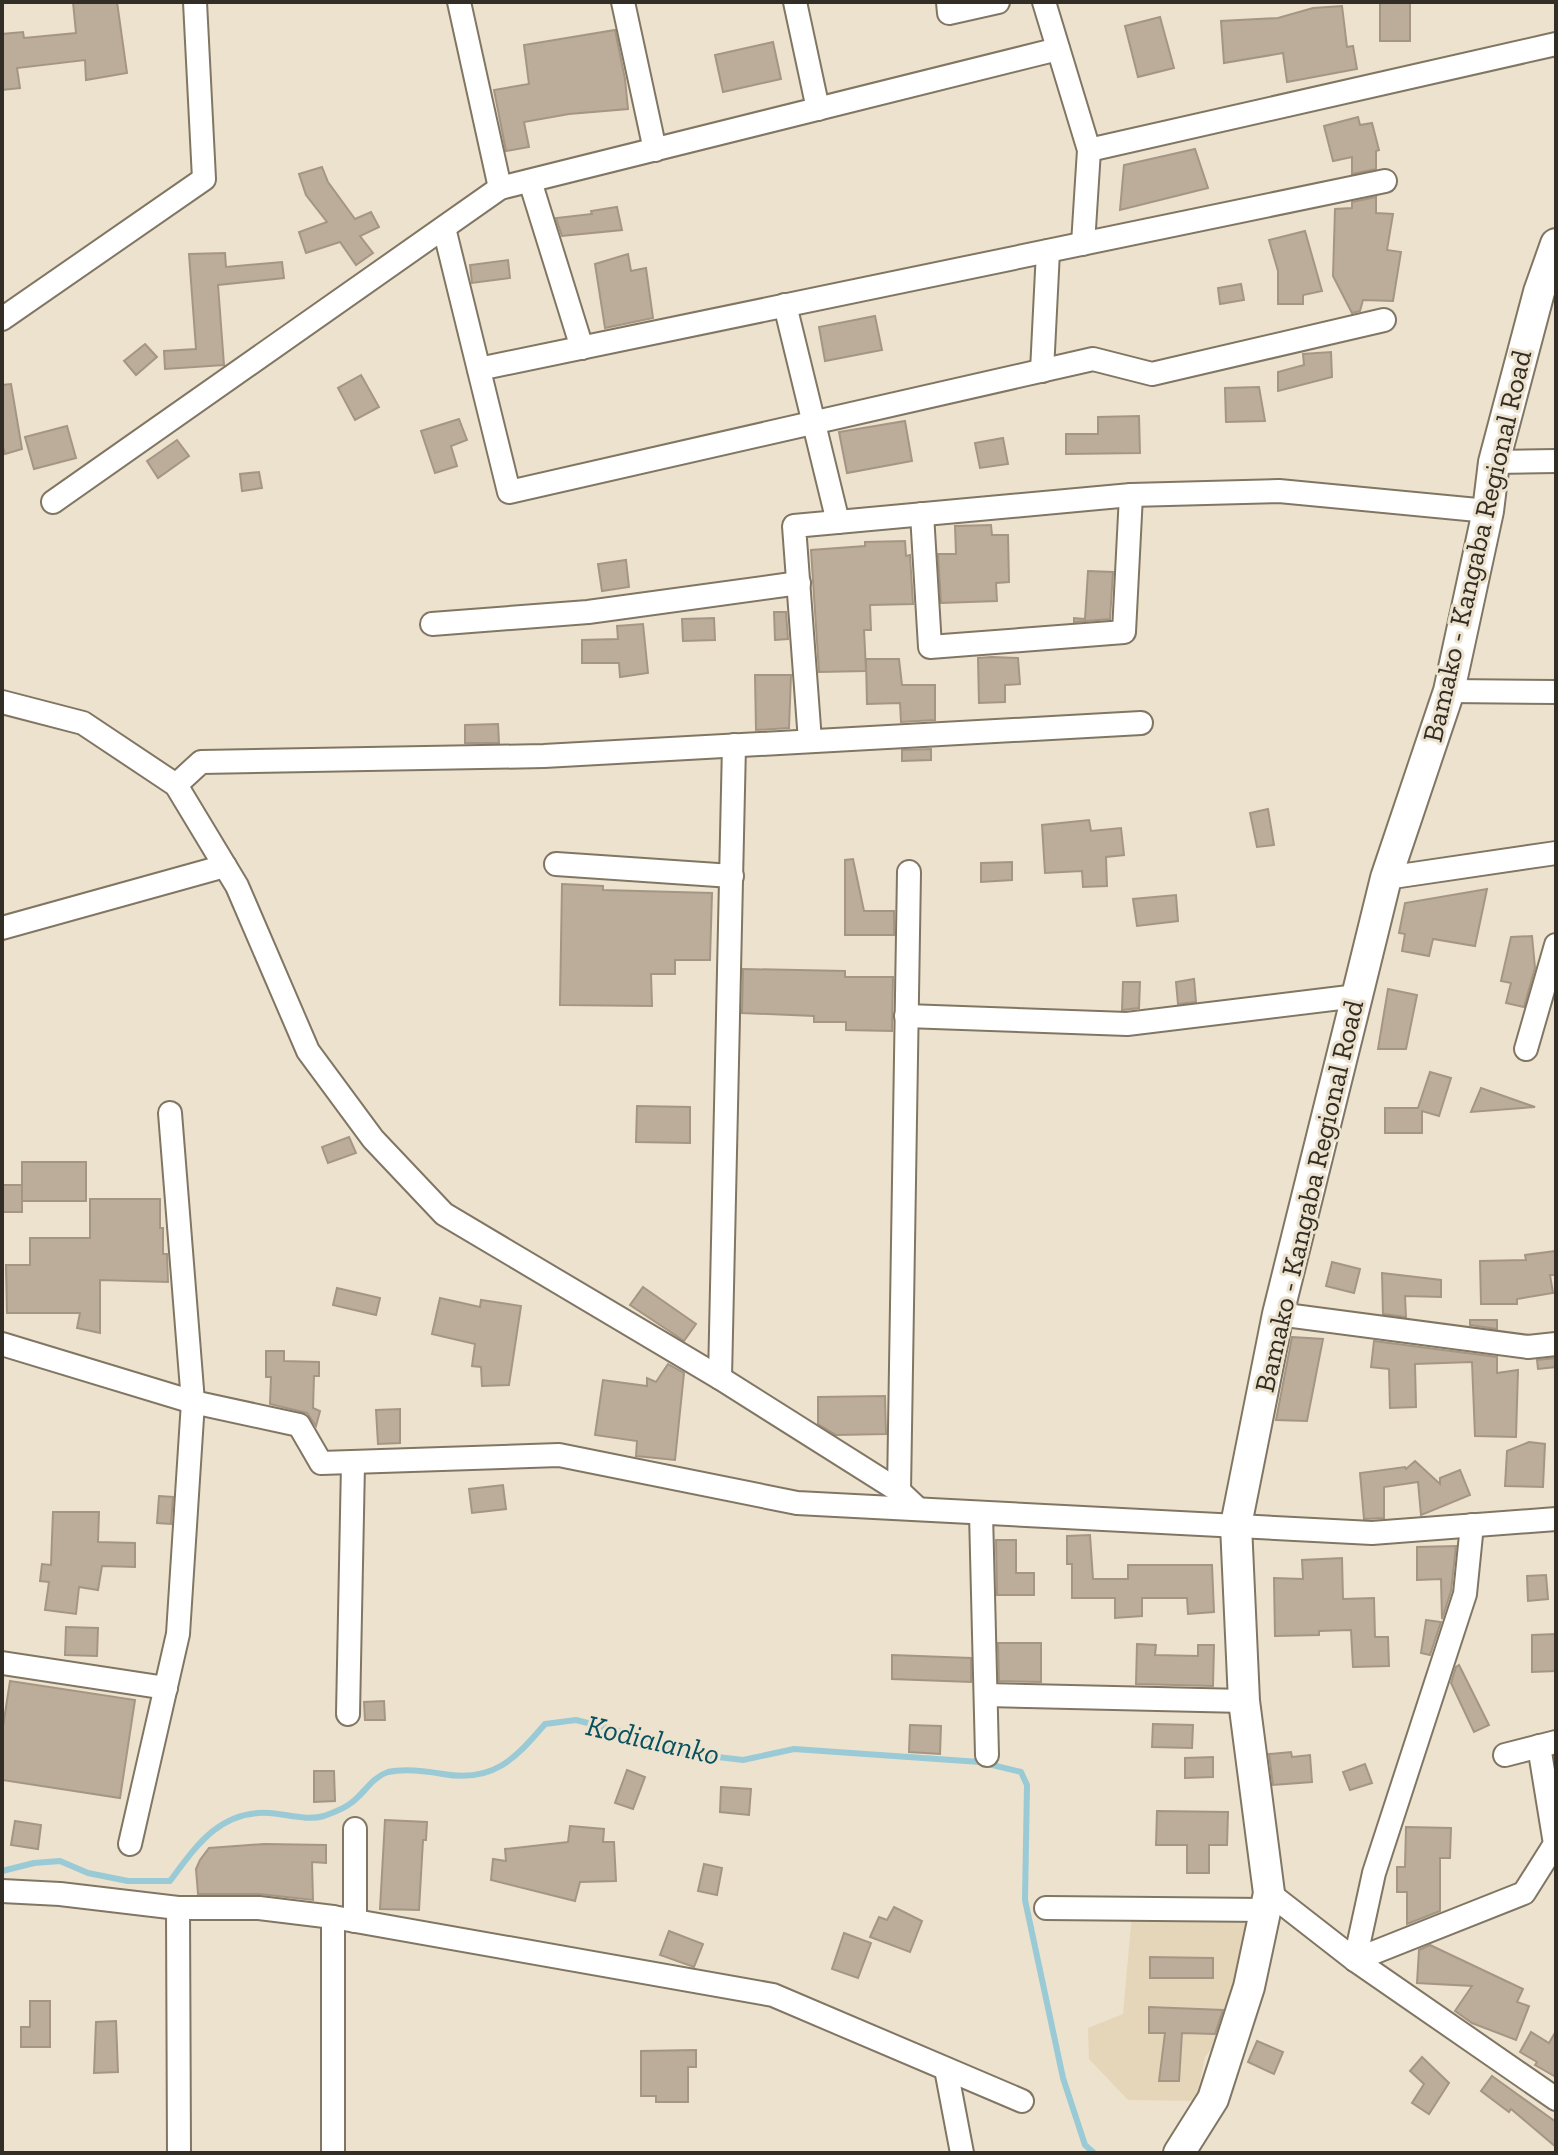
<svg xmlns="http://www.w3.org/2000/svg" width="1558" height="2155" font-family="'Zilla Slab',serif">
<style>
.built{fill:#e5d6ba}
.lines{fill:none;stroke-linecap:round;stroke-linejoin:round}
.stream{stroke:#99cad6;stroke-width:6}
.building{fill:#bcad9a;stroke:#a59684;stroke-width:2}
.street-casing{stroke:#807663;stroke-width:26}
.secondary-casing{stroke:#807663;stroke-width:34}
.street{stroke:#fff;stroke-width:22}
.secondary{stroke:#fff;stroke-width:30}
.labels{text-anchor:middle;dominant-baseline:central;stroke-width:6;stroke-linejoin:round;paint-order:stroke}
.street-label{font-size:28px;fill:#322e26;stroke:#ede2cd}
.water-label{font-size:30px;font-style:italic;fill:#07505d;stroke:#ede2cd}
</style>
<rect width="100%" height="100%" fill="#ede2cd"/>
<polygon class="built" points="1132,1914 1250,1923 1228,2027 1205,2057 1196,2101 1128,2100 1089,2059 1088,2028 1123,2014"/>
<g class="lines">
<path class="stream" d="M2,1871l32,-8 26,-2 28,12 40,8h42c26,-35 50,-71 99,-68 18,1 37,8 55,3 8,-3 20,-7 27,-13 13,-9 21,-26 37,-31 17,-4 38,-1 55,2 50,9 72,-15 102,-50l31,-4 59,15 49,18 59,7 51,-11 186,13 41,10 6,13 -2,115 38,178 22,67 9,8"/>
</g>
<g class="building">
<polygon points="73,2 117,2 127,73 86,80 85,60 17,68 20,88 2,90 2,34 23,32 24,38 76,33"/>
<rect x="1380" y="2" width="30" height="39"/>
<polygon points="1342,6 1347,47 1353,46 1357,69 1287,82 1283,53 1224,63 1221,21 1278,18 1313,8"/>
<polygon points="1160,17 1174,68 1138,77 1125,26"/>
<polygon points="615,30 625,79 628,109 569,114 524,122 529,147 506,151 494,90 529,84 524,45"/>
<polygon points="773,42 781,79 723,92 715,55"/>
<polygon points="1358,117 1360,125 1372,123 1379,150 1376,151 1376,169 1352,174 1352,157 1333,161 1324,126"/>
<polygon points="1195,149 1208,188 1120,210 1124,165"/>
<polygon points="322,167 328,182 355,219 371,212 379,227 360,236 373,253 356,265 340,242 306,253 299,232 327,222 306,195 299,174"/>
<polygon points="1376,197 1376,213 1393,214 1387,250 1401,252 1393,301 1363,300 1360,311 1352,313 1333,276 1335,209 1352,208 1352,202"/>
<polygon points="617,207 622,230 562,236 556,218 592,214 591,211"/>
<polygon points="1305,231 1322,291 1303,295 1303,304 1278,304 1278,271 1269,240"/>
<polygon points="225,253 226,267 282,262 284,278 218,285 224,365 165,369 164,351 196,349 189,254"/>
<polygon points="628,254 631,271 646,268 653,318 605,328 595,264"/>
<polygon points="508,260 510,278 472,283 470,265"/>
<polygon points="1241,284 1244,300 1220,304 1218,288"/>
<polygon points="875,316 882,350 825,361 819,327"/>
<polygon points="145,344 157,357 136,375 124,361"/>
<polygon points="1331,352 1332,377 1278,391 1278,372 1304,365 1303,354"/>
<polygon points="361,375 379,407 355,420 338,388"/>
<polygon points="11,384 22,449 5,454 2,443 2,385"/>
<polygon points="1259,387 1265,421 1226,422 1225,388"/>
<polygon points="1139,416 1140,453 1066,454 1066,434 1098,434 1098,417"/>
<polygon points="459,419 467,440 451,446 457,466 435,473 421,431"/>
<polygon points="905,421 912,461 847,473 839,432"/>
<polygon points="67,426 76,458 34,469 25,437"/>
<polygon points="1003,438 1008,464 980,468 975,443"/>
<polygon points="177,440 189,456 158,478 147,461"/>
<polygon points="259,472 262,488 242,491 240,474"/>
<polygon points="991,525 992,535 1008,535 1009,582 996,583 997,601 941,603 938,554 956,554 955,526"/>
<polygon points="905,541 906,556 910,555 913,604 870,605 871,630 864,630 866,671 819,672 811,550 865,546 865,542"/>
<polygon points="626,560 629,587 602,591 598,564"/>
<polygon points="1088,571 1113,572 1110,619 1074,622 1074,618 1085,619"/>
<polygon points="774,612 786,612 788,639 775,640"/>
<polygon points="714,618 715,640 683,641 682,619"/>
<polygon points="643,624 648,673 620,677 619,663 582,663 582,640 618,639 617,626"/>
<polygon points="992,657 1018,658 1020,684 1005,685 1005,702 979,703 978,658"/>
<polygon points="866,659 899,659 902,685 935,685 935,720 901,722 900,703 867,704"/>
<polygon points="755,675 791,675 789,728 756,730"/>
<polygon points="498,724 499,743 465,743 465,725"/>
<polygon points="931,749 931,760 902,761 902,750"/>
<polygon points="1268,809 1274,845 1257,847 1250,813"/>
<polygon points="1089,820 1091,831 1121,828 1124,855 1106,857 1107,886 1083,887 1082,871 1045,873 1042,825"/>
<polygon points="853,859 864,911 894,911 894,935 845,935 845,860"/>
<polygon points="1012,862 1012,880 981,882 981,863"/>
<polygon points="562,884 603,886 603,890 712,893 710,960 675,960 675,974 651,974 652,1006 560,1005"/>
<polygon points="1487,889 1475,946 1433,939 1429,956 1402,951 1405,934 1399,933 1405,903"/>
<polygon points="1176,895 1178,921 1137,926 1133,899"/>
<polygon points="1532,936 1535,968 1524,1007 1506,1003 1511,983 1501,981 1511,937"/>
<polygon points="743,969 845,971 845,977 893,977 892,1031 846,1030 846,1022 814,1022 814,1016 742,1013"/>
<polygon points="1194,979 1196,1002 1178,1004 1176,982"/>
<polygon points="1123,982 1140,982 1139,1008 1122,1010"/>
<polygon points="1388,989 1417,995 1406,1049 1378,1049"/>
<polygon points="1430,1072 1451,1078 1439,1116 1422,1111 1422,1133 1385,1133 1385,1108 1418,1108"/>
<polygon points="1481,1088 1535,1107 1471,1112"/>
<polygon points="637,1106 690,1107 690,1143 636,1142"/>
<polygon points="349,1137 356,1153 328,1163 322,1147"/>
<rect x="22" y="1162" width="64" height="39"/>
<rect x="2" y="1185" width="20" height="27"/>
<polygon points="90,1199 160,1199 160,1228 163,1228 163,1254 167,1254 168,1282 100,1280 100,1333 77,1328 80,1313 7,1313 6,1265 30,1265 30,1238 90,1238"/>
<polygon points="1556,1251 1556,1275 1550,1275 1553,1293 1517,1299 1517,1304 1481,1304 1480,1261 1526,1260 1525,1255"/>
<polygon points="1332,1262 1360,1269 1354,1293 1326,1286"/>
<polygon points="1382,1273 1441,1280 1441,1297 1405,1296 1406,1317 1383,1314"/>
<polygon points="643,1287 696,1324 684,1341 630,1305"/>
<polygon points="337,1288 380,1298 376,1315 333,1305"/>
<polygon points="440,1298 480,1307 481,1300 521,1306 509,1385 482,1386 481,1367 472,1366 475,1344 432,1334"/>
<polygon points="1470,1320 1497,1320 1497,1329 1470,1325"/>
<polygon points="1292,1337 1323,1339 1307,1421 1276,1420"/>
<polygon points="1374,1341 1497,1357 1497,1373 1518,1370 1516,1437 1475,1436 1472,1362 1415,1364 1416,1407 1390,1408 1389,1369 1371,1367"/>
<polygon points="266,1351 284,1351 284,1361 319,1362 319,1376 314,1376 313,1408 320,1411 316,1426 307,1413 270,1404 271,1377 266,1377"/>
<polygon points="1556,1358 1556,1367 1538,1369 1537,1360"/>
<polygon points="668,1364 684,1373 675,1460 636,1456 637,1441 595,1435 603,1380 647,1386 647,1378 656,1382"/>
<polygon points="885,1396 886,1434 836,1435 818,1424 818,1397"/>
<polygon points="400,1409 400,1443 378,1444 376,1410"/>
<polygon points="1529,1442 1545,1444 1543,1487 1505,1486 1507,1451"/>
<polygon points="1415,1461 1440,1484 1440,1478 1460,1470 1470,1495 1421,1515 1418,1482 1384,1487 1384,1518 1364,1519 1360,1473 1405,1467 1406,1469"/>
<polygon points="503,1485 506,1509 472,1513 469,1489"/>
<polygon points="159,1496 173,1497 171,1524 157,1523"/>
<polygon points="53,1512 99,1512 98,1542 135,1543 135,1567 102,1566 98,1590 79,1587 76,1614 45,1610 49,1582 40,1581 42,1564 51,1565"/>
<polygon points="1090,1535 1093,1579 1128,1579 1128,1565 1212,1565 1214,1612 1188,1614 1187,1598 1142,1598 1142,1616 1115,1618 1115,1598 1072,1598 1072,1564 1067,1564 1067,1536"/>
<polygon points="996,1540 1016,1540 1016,1573 1034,1573 1034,1595 997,1595"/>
<polygon points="1456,1546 1451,1591 1442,1619 1441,1579 1417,1580 1417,1547"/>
<polygon points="1342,1558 1343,1599 1374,1598 1375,1637 1388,1637 1389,1666 1353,1667 1351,1630 1319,1631 1319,1635 1275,1636 1274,1578 1303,1579 1302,1560"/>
<polygon points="1546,1575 1548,1599 1528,1601 1527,1576"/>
<polygon points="1426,1620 1441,1622 1430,1655 1421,1653"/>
<polygon points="66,1627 98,1628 97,1656 65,1655"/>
<polygon points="1556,1634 1556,1671 1532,1672 1532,1635"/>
<polygon points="998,1643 1041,1643 1041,1682 999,1681"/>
<polygon points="1137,1644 1156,1645 1155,1655 1198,1656 1198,1645 1214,1645 1213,1686 1136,1684"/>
<polygon points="892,1655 971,1658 971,1682 892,1679"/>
<polygon points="1459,1665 1489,1725 1474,1732 1451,1683 1456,1667"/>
<polygon points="10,1681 135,1700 120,1798 2,1780 2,1733"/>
<polygon points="384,1701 385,1720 365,1720 364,1702"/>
<polygon points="1153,1724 1193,1725 1192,1748 1152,1747"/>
<polygon points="910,1725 941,1726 940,1754 909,1752"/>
<polygon points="1291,1752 1292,1757 1310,1755 1312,1782 1273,1785 1269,1754"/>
<polygon points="1213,1757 1213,1777 1185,1778 1185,1758"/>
<polygon points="1365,1764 1372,1783 1350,1790 1343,1772"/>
<polygon points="627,1770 645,1777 633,1809 615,1803"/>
<polygon points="314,1771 334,1771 335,1801 314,1802"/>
<polygon points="721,1787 751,1789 749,1815 720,1812"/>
<polygon points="1157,1811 1228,1812 1227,1845 1209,1845 1209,1873 1187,1873 1187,1845 1156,1845"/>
<polygon points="385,1820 427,1822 426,1840 423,1840 419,1910 380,1909"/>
<polygon points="15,1821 41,1825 38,1849 11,1845"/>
<polygon points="570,1826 604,1829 603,1842 614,1842 616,1881 580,1882 575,1901 491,1880 493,1859 506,1861 505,1849 568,1842"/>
<polygon points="1406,1827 1451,1828 1450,1858 1440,1858 1440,1911 1407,1924 1407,1892 1397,1892 1397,1867 1405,1867"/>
<polygon points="264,1844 326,1845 326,1863 312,1862 313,1900 259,1894 198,1894 196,1869 200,1860 209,1848"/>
<polygon points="704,1864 722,1868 717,1895 698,1891"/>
<polygon points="894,1907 922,1921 910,1952 870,1937 879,1917 887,1920"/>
<polygon points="669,1931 703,1944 694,1967 660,1955"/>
<polygon points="844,1933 871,1943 858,1978 832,1969"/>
<polygon points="1430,1945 1523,1989 1517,2002 1529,2006 1516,2040 1472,2023 1455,2011 1472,1986 1417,1983 1419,1950"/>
<polygon points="1150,1957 1213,1958 1213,1978 1150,1978"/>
<polygon points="30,2001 50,2001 50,2047 21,2047 21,2027 30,2027"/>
<polygon points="1149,2007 1223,2010 1215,2034 1182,2033 1179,2081 1159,2081 1165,2033 1149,2033"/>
<polygon points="116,2021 118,2072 94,2073 96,2022"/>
<polygon points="1556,2031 1556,2077 1535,2065 1537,2062 1520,2052 1531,2032 1549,2043"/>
<polygon points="1257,2041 1283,2052 1274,2074 1248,2062"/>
<polygon points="696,2050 696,2067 688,2067 688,2102 656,2102 656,2096 641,2096 641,2051"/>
<polygon points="1422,2057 1449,2083 1429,2114 1412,2103 1424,2084 1410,2071"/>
<polygon points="1492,2076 1556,2122 1556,2147 1511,2109 1509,2112 1481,2091"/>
</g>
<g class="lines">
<defs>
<g id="street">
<polyline points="459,2 500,188"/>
<polyline points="623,2 655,150"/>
<polyline points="795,2 818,109"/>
<polyline points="948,2 949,13 998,2"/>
<polyline points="1044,2 1089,150 1083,244"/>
<polyline points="1089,150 1556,44"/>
<polyline points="530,181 582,348"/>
<polyline points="444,228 509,492 1093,359 1152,374 1384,320"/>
<polyline points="785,305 838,522"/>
<polyline points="2,319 204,179 195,2"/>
<polyline points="479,369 1385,181"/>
<polyline points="1042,371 1048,251"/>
<polyline points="1494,462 1556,461"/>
<polyline points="53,502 500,188 1058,49"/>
<polyline points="922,514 930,647 1124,632 1131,495"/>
<polyline points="432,624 588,612 799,583"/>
<polyline points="1449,691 1556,692"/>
<polyline points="2,702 83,723 176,785 237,886 308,1051 373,1139 444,1214 720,1378 899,1491 918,1509"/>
<polyline points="810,741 794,526 1131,495 1279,491 1488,511"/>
<polyline points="176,785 201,762 544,756 1141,723"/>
<polyline points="556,864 732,876"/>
<polyline points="1386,878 1556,853"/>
<polyline points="2,928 225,866"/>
<polyline points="906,1016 1127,1024 1357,996"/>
<polyline points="1526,1049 1556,945"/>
<polyline points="1278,1314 1528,1347 1556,1344"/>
<polyline points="2,1344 193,1402 299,1425 321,1463 559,1455 797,1503 1372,1533 1556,1519"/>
<polyline points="720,1378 734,745"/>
<polyline points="899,1491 909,872"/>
<polyline points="981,1513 987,1755"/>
<polyline points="2,1663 166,1688"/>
<polyline points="986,1695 1244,1701"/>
<polyline points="348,1714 353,1464"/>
<polyline points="1505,1755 1556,1742"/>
<polyline points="355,1829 355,1921"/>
<polyline points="130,1844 178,1634 193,1402 170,1113"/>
<polyline points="2,1891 60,1894 178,1908 259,1908 333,1917 773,1995 1022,2101"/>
<polyline points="1269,1893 1355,1960 1556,2099"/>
<polyline points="178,1908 179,2153"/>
<polyline points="1046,1908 1265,1910"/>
<polyline points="1355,1960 1374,1873 1465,1594 1472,1525"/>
<polyline points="1355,1960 1524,1893 1555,1844 1539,1746"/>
<polyline points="946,2069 962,2153"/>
<polyline points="333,2153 333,1917"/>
</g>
<polyline id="secondary" points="1179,2153 1213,2099 1249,1987 1269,1893 1244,1701 1236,1525 1278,1314 1357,996 1386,878 1449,691 1488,511 1494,462 1539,292 1556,244"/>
</defs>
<use href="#street" class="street-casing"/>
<use href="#secondary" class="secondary-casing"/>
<use href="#street" class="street"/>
<use href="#secondary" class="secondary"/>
</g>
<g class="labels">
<g class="street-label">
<text transform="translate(1477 546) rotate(-77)">Bamako - Kangaba Regional Road</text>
<text transform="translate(1309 1196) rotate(-77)">Bamako - Kangaba Regional Road</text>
</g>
<g class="water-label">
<text transform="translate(653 1740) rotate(13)">Kodialanko</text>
</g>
</g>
<rect width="1558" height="2155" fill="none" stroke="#322e26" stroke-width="8"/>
</svg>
